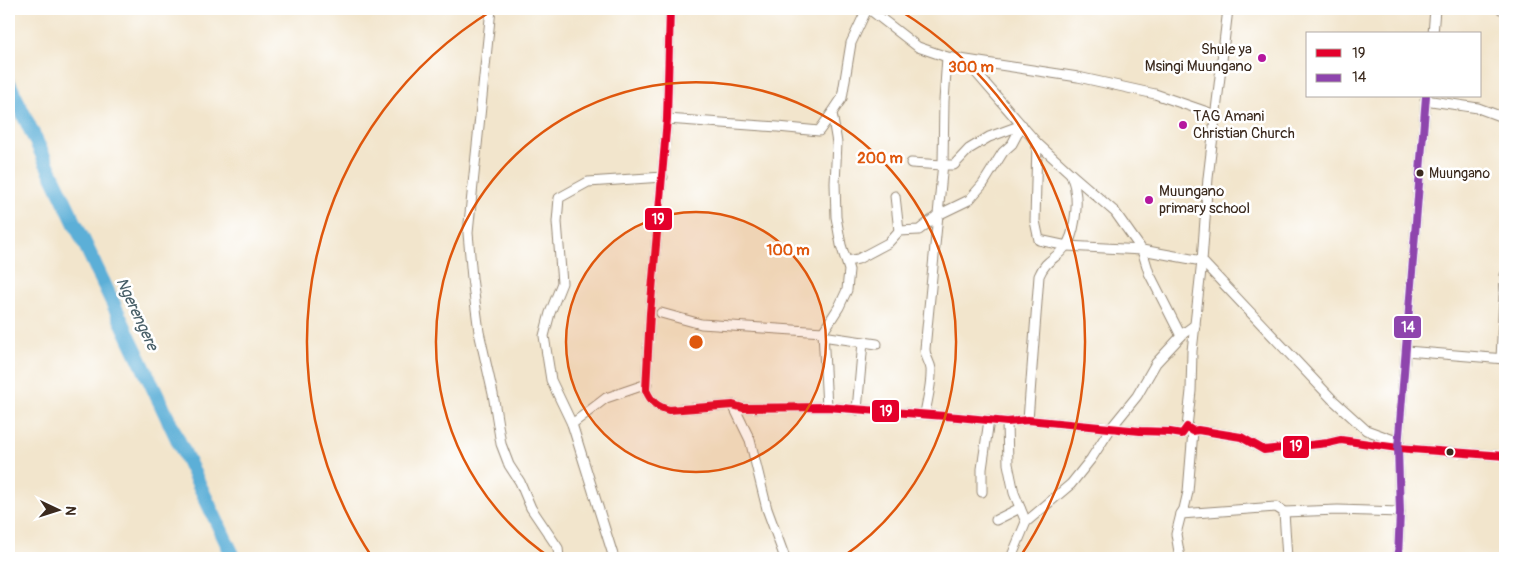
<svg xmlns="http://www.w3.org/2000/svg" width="1514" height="567" font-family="Pangolin,sans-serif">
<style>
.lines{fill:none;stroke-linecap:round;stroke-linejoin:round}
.river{stroke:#5cafd7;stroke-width:15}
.street-casing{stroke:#968875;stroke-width:11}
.street{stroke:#fff;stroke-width:9}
.bus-1-casing{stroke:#fff;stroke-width:11}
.bus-2-casing{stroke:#fff;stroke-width:11}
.bus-1{stroke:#e4002b;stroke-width:8}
.bus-2{stroke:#8e44ad;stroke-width:8}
.ring{fill:none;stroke:#df570d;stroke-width:2.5}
.poi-dot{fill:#b5179e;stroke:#fff;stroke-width:2}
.bus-dot{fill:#3b2a1e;stroke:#fff;stroke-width:2}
.labels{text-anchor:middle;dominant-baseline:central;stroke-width:5;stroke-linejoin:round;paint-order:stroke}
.bus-label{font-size:14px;fill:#3b2a1e;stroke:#fff;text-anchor:start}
.poi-label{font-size:15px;fill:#3b2a1e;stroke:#fff;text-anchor:start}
.water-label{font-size:16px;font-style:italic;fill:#485f68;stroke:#fff}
.centre{fill:#df570d;stroke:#fff;stroke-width:2.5}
.ring-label{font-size:15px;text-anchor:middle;font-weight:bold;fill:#df570d;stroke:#fff;stroke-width:5;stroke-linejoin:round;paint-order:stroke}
.line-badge{stroke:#fff;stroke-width:2}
.badge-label{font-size:14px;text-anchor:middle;font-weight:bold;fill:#fff}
</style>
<rect width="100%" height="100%" fill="#fff"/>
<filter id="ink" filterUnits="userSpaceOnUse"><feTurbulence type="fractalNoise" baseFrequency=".02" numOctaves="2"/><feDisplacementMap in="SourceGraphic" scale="10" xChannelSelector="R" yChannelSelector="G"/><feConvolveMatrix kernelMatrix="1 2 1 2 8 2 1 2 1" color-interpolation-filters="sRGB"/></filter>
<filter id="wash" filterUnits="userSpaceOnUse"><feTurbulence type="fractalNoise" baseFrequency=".0096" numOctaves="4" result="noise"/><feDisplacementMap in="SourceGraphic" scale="20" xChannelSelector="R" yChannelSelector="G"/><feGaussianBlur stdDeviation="1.12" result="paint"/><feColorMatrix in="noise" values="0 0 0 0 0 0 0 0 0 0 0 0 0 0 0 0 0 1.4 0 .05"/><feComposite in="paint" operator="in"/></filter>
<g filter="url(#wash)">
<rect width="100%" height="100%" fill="#f2e5cc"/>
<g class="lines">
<polyline class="river" points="9,84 234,558"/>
</g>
</g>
<g filter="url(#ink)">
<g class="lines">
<defs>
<g id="street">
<polyline points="491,9 468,233 472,278 479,332 493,394 501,444 509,465 520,482 531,508 558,548 559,558"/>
<path d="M670,9l-3,110 -17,194 -4,77c5,12 11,17 23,20l64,-5 10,3 84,-1 131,10 49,5 21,-2 112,11 30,1 12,2 5,-7 6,4 5,-1 43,7 23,13 64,-7 13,-3 57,8 107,8"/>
<polyline points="869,9 918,47 947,57 1078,77 1155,94 1216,115"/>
<polyline points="1501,9 1505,9"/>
<polyline points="1433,34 1435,9"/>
<polyline points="962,60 972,68 1037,143 1071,174 1115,212 1142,250 1149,273 1181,336"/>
<polyline points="1425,100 1478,108 1505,118"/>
<polyline points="667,119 778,127 819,131 832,113"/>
<polyline points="1037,143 1035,221 1039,240 1067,246 1142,250 1202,261 1332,399 1366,430 1399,442"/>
<polyline points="911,163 943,165 954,165 969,149 989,137 1022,125"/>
<polyline points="895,196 899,231"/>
<polyline points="847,261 858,259 888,243 899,231 919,230 938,215 969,200 983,184 1003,152 1012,144 1022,125"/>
<polyline points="661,313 701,324 823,332"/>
<polyline points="829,337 877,344"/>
<polyline points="1406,351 1505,359"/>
<polyline points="1501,359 1505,275"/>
<polyline points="733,405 750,440 767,509 785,558"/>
<polyline points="827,407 823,332 839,307 847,290 849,270 841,245 836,217 835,183 837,143 832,113 842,98 851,43 867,9"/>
<polyline points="857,410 863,342"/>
<path d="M925,414c2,-14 7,-30 6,-45 -1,-7 -6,-12 -6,-20l18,-186 1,-62 3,-44"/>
<path d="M1028,420l11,-144c7,-17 16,-16 26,-29 10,-11 13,-43 10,-57 0,-5 -3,-11 -4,-16"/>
<polyline points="1007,422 1008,464 1014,493 1026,522"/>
<polyline points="572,424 606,398 647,384"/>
<polyline points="1187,427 1191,391 1192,351 1202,261 1208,178 1228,9"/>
<polyline points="982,492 982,469 989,420"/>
<polyline points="1284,512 1287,558"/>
<polyline points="1181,514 1276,507 1284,512 1338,510 1400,512"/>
<polyline points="996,520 1020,508"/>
<polyline points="614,558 572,424 551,380 544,336 550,313 562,283 557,222 559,198 588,182 663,177"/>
<polyline points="1011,558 1026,522 1071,484 1091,459 1111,428 1137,396 1156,363 1184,333 1195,325"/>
<polyline points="1180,558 1176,534 1181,514 1184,509 1188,492 1193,431"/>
<polyline points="1398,558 1400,512 1398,448 1426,96"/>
</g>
</defs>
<use href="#street" class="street-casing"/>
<use href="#street" class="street"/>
<defs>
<path id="bus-1" d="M670,9l-3,110 -17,194 -4,77c5,12 11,17 23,20l64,-5 10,3 84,-1 131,10 49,5 21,-2 112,11 30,1 12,2 5,-7 6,4 5,-1 43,7 23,13 64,-7 13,-3 57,8 107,8"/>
<polyline id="bus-2" points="1398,558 1400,512 1398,448 1426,96"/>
</defs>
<use href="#bus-1" class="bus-1-casing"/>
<use href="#bus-2" class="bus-2-casing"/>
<use href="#bus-1" class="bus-1"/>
<use href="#bus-2" class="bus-2"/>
</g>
</g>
<circle cx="696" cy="342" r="130" fill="#df570d" fill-opacity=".12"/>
<g class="ring">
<circle cx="696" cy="342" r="130"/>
<path d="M551 558A260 260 0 1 1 841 558"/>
<path d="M372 557A389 389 0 0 1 493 10M899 10A389 389 0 0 1 1020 557"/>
</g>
<g class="poi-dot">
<circle cx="1262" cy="58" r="5"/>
<circle cx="1183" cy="125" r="5"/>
<circle cx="1149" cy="200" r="5"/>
</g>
<g class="bus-dot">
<circle cx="1420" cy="173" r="4.5"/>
<circle cx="1450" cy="452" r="4.5"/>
</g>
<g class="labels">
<g class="bus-label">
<text x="1429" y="173">Muungano</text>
</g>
<g class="poi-label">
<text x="1252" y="49" text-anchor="end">Shule ya<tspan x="1252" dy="17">Msingi Muungano</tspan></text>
<text x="1193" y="116">TAG Amani<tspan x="1193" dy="17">Christian Church</tspan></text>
<text x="1159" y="191">Muungano<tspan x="1159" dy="17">primary school</tspan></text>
</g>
<g class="water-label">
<text transform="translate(137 314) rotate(65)">Ngerengere</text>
</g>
</g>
<circle cx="696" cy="342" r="8" class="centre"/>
<g class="ring-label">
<text x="971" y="72">300 m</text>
<text x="880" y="163">200 m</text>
<text x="788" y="255">100 m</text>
</g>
<g class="line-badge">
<rect x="644" y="207" width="29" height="24" rx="5" fill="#e4002b"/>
<rect x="1393" y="315" width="29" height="24" rx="5" fill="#8e44ad"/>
<rect x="871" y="399" width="29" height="24" rx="5" fill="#e4002b"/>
<rect x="1282" y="435" width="28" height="24" rx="5" fill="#e4002b"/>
</g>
<g class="badge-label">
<text x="658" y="224">19</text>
<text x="1408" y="332">14</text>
<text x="886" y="416">19</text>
<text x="1296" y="451">19</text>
</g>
<rect width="1514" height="567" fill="none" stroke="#fff" stroke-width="30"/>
<rect x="1306" y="32" width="175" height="65" fill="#ffffff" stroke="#b1aaa5"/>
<rect x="1316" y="49" width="25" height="8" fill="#e4002b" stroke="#b1aaa5"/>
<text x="1352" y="58" font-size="15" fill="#3b2a1e">19</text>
<rect x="1316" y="74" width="25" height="8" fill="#8e44ad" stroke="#b1aaa5"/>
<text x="1352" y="82" font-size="15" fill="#3b2a1e">14</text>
<g transform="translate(58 510) rotate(94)" stroke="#ffffff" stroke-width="4" paint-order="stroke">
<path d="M0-4L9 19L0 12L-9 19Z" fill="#3b2a1e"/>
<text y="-8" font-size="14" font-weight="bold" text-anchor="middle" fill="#3b2a1e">N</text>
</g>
</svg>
